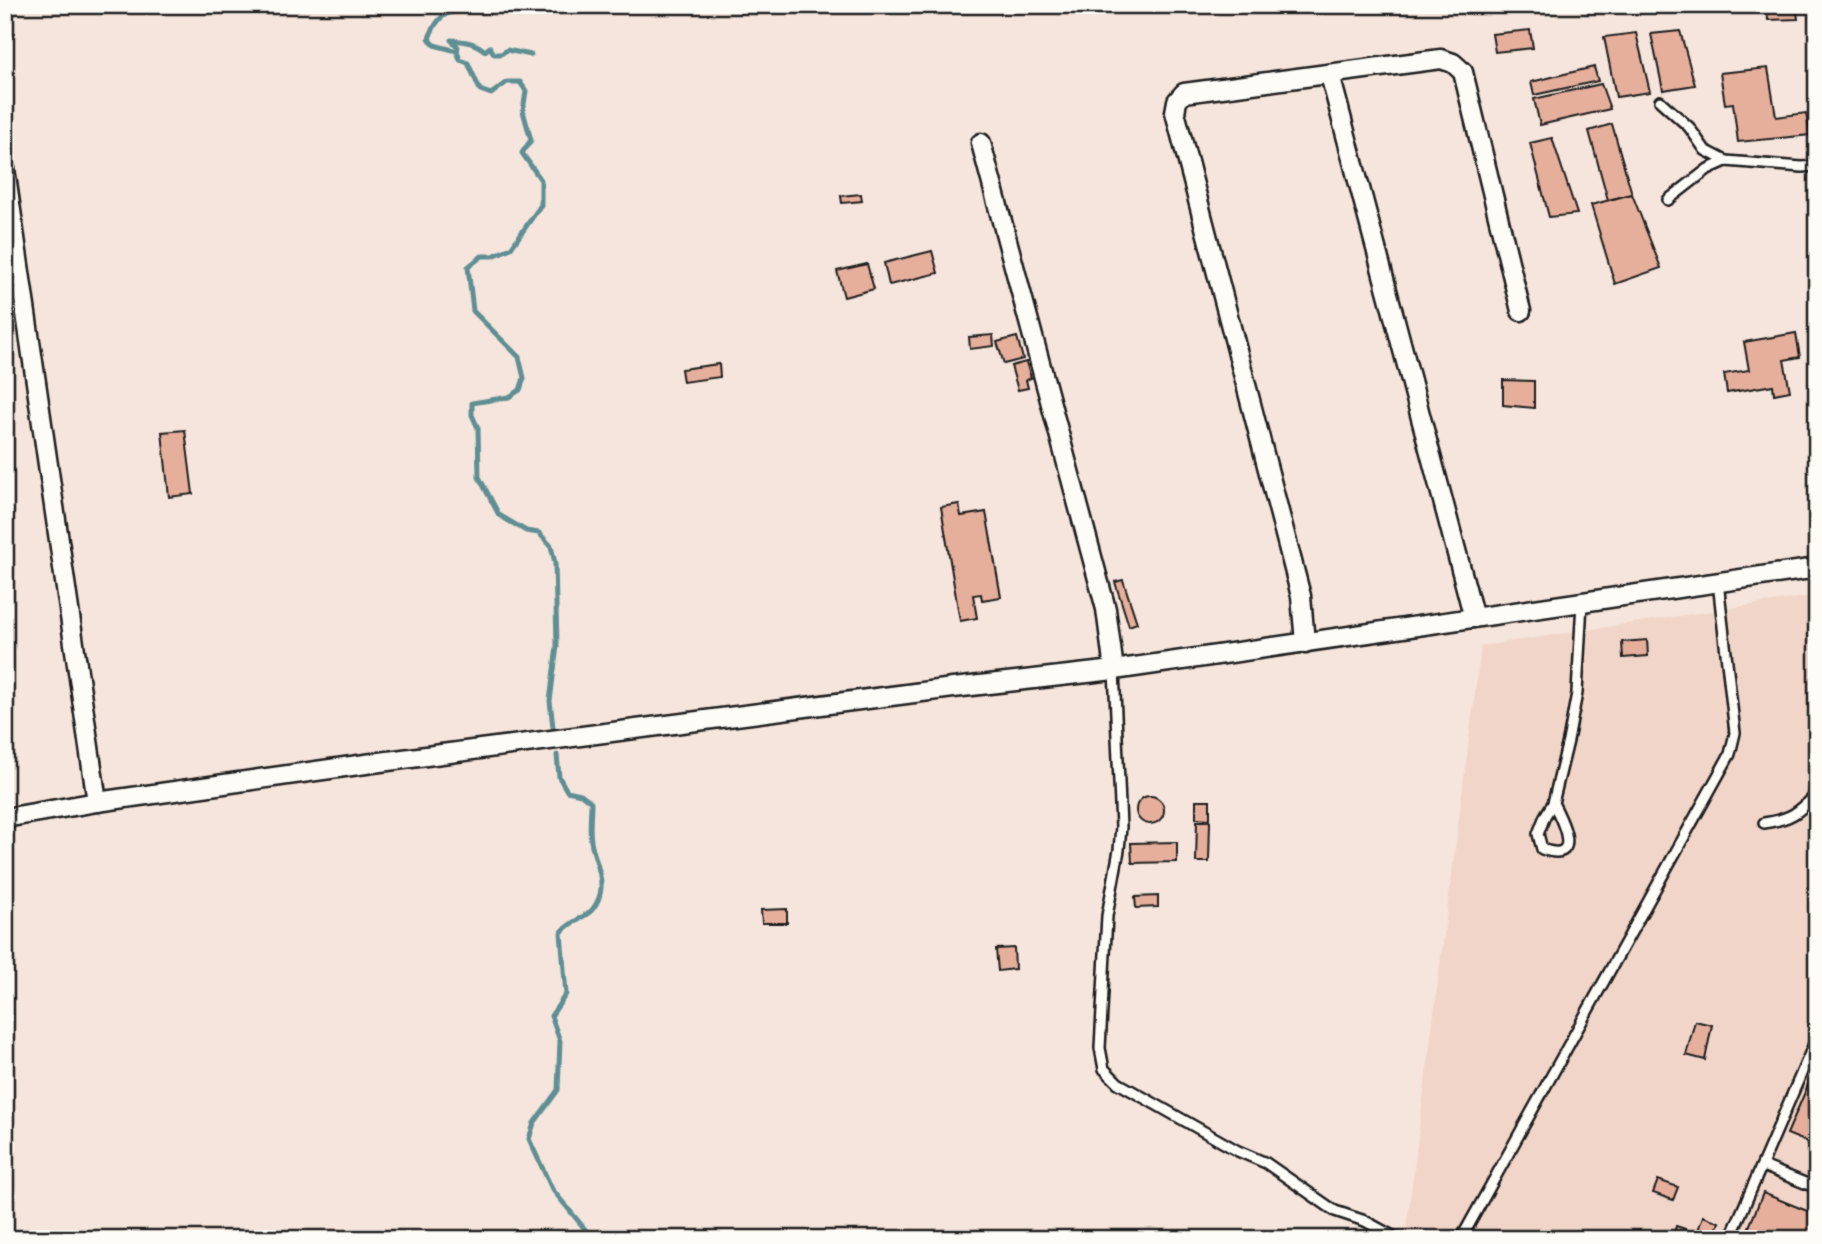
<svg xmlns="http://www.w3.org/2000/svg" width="1822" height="1244" font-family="Mali,sans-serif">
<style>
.built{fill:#f1d5c9}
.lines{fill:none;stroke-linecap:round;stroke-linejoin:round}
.stream{stroke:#5e8f94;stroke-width:5}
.building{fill:#e6af9c;stroke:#1c1c1c;stroke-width:2}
.service-casing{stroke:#1c1c1c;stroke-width:14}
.minor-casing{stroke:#1c1c1c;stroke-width:23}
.service{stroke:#fdfcf7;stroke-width:9}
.minor{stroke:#fdfcf7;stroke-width:18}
</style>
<rect width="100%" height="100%" fill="#f6e5dc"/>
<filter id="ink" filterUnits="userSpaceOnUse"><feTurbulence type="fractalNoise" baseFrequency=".0143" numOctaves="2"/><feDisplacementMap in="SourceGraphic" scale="14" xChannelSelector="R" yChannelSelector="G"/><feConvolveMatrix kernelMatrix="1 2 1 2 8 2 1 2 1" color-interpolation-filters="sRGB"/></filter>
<g filter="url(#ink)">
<polygon class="built" points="1817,595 1817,1239 1405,1239 1481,646"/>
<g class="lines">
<g class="stream">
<path d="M487,5c-30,13 -43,-5 -58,33l5,7 23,6 3,9 8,3 12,27 11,4 16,-12h13l6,9 -3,20 8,29 -9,13 19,27v25l-30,43 -18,8h-11l-14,11 5,44 46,46 5,21 -4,12 -11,7 -37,6v12l6,13 1,49 20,38 27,16 13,2 12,13 4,17 2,83 -7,55 3,26"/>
<path d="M457,51l1,-4 -7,-7c13,1 24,2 34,11l5,-4 4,7h7l6,-4 24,5"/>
<path d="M557,755l2,22 8,14 14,3 10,8c0,12 -2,27 0,39 4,24 20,46 1,69 -9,9 -21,10 -31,23l5,61 -15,22 9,25 -2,49 -24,33 -5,16 23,50 41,50"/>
</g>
</g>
<g class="building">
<polygon points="1796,6 1798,19 1768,20 1767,8"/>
<polygon points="1530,30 1533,48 1495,52 1492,34"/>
<polygon points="1680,31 1695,85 1663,90 1651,34"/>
<polygon points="1636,33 1650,92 1616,97 1604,37"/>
<polygon points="1594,67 1598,81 1534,95 1531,82"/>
<polygon points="1768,68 1776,117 1806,113 1810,135 1738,142 1733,103 1725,104 1720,73"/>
<polygon points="1601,84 1610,109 1540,125 1534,99"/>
<polygon points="1612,124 1632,194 1608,200 1589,131"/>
<polygon points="1552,138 1577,214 1549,217 1530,143"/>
<polygon points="861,194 862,201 842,203 841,196"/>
<polygon points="1632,194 1661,268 1615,284 1591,205"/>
<polygon points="932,251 938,273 889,285 884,263"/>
<polygon points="867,264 874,289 844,297 837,271"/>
<polygon points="1796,333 1800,357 1784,360 1790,391 1774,394 1773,385 1727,393 1724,374 1749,370 1744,342"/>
<polygon points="993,335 994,346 970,349 969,337"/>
<polygon points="1017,337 1023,359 1004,364 997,342"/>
<polygon points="1026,362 1031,378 1026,380 1028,388 1018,390 1011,366"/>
<polygon points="719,364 720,377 683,382 681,369"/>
<polygon points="1503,380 1534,381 1534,408 1503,405"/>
<polygon points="185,430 193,494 169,497 162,432"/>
<polygon points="959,504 961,516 986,512 1001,597 982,600 981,594 973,595 977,618 960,621 941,507"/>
<polygon points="1123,580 1137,623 1129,626 1115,582"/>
<polygon points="1647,640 1648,656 1623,658 1622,642"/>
<circle cx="1150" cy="810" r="14"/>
<polygon points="1196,800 1210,800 1210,819 1196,818"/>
<polygon points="1197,821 1210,821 1209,862 1196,862"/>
<polygon points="1177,842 1177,862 1132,863 1131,843"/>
<polygon points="1158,896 1158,907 1136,908 1135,897"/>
<polygon points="787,909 787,923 762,923 761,910"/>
<polygon points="1014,948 1015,969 998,971 996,949"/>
<polygon points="1695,1021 1712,1025 1705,1060 1686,1055"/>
<polygon points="1817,1064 1817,1146 1787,1134"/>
<polygon points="1658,1180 1678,1187 1673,1200 1653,1193"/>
<polygon points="1763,1193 1817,1215 1817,1239 1744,1239"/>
<polygon points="1703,1216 1719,1222 1713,1239 1695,1239"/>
<polygon points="1676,1226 1685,1229 1682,1239 1672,1239"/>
</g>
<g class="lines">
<defs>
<g id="service">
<polyline points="1660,101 1689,127 1705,150 1726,161"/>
<polyline points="1668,200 1708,169 1726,161 1802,167 1817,166"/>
<polyline points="1114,670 1121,827 1119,850 1107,916 1100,1048 1104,1069 1118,1083 1238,1151 1266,1163 1335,1211 1365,1221 1398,1239"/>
<path d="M1553,803c9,17 31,61 -11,46l-4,-15 7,-18 8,-13 15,-62 9,-48 5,-91"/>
<path d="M1764,823c27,-4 34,-10 53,-29"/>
<polyline points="1763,1166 1817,1188"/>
<polyline points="1461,1239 1730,754 1735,733 1718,582"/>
<polyline points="1730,1239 1817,1037"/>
</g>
<g id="minor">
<polyline points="1330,75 1474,618"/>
<polyline points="981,143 1106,609 1114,670"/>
<polyline points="5,169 97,802"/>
<polyline points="1305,643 1301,596 1175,112 1177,101 1184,93 1441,59 1453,63 1463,72 1521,311"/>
<polyline points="5,818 97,802 380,762 953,688 1114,670 1817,568"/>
</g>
</defs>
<use href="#service" class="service-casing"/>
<use href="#minor" class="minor-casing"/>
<use href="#service" class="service"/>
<use href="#minor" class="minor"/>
</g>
</g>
<rect width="1822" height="1244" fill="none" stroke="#fdfcf7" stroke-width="28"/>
<rect x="14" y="14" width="1794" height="1216" fill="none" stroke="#1c1c1c" stroke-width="2.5" filter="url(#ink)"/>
</svg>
